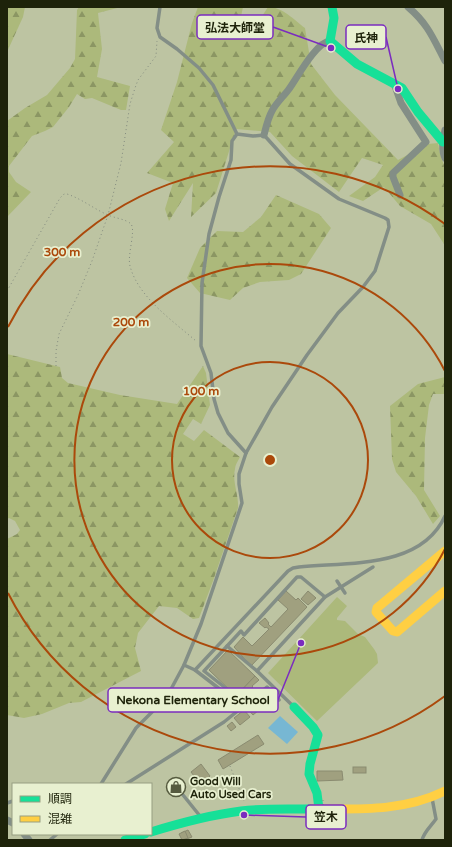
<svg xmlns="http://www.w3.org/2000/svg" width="452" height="847" font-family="'Varela Round','Noto Sans JP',sans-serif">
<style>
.forest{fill:url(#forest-firs)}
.pitch{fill:#acb97b}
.water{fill:#77b7d3}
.building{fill:#a0a07f;stroke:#8a8b70}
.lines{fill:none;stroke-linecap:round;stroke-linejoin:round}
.path{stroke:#838b7f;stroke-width:1;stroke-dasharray:1 3;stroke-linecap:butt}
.lane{stroke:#838e86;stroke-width:3.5}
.street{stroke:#838e86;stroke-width:7}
.fast{stroke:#16e098;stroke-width:9}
.slow{stroke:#ffcf43;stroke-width:9}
.path-bridge{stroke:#838b7f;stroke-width:1;stroke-dasharray:1 3;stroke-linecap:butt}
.ring{fill:none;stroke:#ab490b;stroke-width:2}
.labels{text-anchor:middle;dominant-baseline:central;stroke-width:3.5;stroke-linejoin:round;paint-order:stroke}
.poi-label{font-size:11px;font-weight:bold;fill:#1e230a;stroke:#e8f0d0;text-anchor:start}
.centre{fill:#ab490b;stroke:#e8f0d0;stroke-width:2}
.ring-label{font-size:12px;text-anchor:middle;font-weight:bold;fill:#ab490b;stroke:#e8f0d0;stroke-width:3.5;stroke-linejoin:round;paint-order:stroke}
.leader{fill:none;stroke:#7b2cbf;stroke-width:1.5}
.callout-dot{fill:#7b2cbf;stroke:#e8f0d0;stroke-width:1.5}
.callout{fill:#e8f0d0;stroke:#7b2cbf;stroke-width:1.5}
.callout-label{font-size:12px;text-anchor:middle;font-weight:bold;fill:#1e230a}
</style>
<defs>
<pattern id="forest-firs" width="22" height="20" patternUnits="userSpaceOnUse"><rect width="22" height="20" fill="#acb97b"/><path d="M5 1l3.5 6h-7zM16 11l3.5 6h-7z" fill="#8b9663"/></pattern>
</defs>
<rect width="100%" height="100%" fill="#bdc4a2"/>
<g class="forest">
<polygon points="7,7 25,7 23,17 7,52"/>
<polygon points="79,7 121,7 98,13 102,49 97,77 130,86 126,110 121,110 92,98 85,99 77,94 69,107 53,127 45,131 32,136 9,166 9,172 16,182 31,192 7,217 7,121 25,108 47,95 70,68 75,59 77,10"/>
<path d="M198,7h45l-6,29 14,-3 17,-26c15,0 26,13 37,21l6,36 24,31 63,65 30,-16 10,-1 2,11 5,14v101l-1,-25 -13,-20 -31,-18 -16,-19 -21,14 -14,-5 26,-19 8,-12 -21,-7 -23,34 -47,-36 -22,-24 -34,-3 -20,64 -25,24 2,-34 -24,38 -4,-12 8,-26 -26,-10 27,-31 -13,-12 16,-48 15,-59z"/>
<polygon points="276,195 319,214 331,228 301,274 289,280 260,282 243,288 230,300 200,293 187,278 200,248 217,231 243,232 261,217"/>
<path d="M7,354l53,13 2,11 6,5 52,12 57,9 26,-38 3,7 4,32 -9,19 -8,-5 -10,15 11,7 10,-11 36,27c-2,4 -5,8 -5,12 -3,13 4,26 3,39l-25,73 -14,37 -6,1 -16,-11 -18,-2 -21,27 -3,15 6,23 -60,31 -12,1 -27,11 -18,4 -17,-3v-99l1,-3 -1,-4v-70l10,-5 3,-4 -5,-9 -6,-3 -2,1z"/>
<polygon points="445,377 445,394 433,394 429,405 425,438 424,490 440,516 433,524 416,496 396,472 392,459 390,406 418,384"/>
</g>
<polygon class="pitch" points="337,597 347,606 337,618 337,620 345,621 358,634 365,637 374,649 377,654 378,663 317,721 268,673"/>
<polygon class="water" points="280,716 298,732 287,744 268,728"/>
<g class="building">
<polygon points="286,591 296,600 298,598 307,607 251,666 234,647 243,637 252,646 269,629 266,627 265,628 259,623 265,618 269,623 268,624 271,627 288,609 278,600"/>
<polygon points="308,591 316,598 308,605 301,599"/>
<polygon points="228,650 255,676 236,696 209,670"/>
<polygon points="255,676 259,680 252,686 253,687 241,698 238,694"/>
<polygon points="258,697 265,705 253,715 246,707"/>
<polygon points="244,710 250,717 240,725 234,718"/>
<polygon points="232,722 236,727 231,731 227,726"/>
<polygon points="258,735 264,744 223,769 218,760"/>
<polygon points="201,764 210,776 206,780 203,777 194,784 190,778 194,776 191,772"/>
<rect x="353" y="767" width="13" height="6"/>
<polygon points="317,771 342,771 343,780 317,781"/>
<polygon points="178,779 184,787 172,795 167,787"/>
<polygon points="188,830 192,837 184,840 181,833"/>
<polygon points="185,831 188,838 182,840 179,834"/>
</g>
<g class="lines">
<g class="path">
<path d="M7,291l53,-93 4,-4h3c15,5 27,15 41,21 6,3 18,4 23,9 5,7 -4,31 -1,42 8,31 43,55 66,75"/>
<polyline points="56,366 56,351 59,334 78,295 92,261 108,215 121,163 130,104 135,88 138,80 156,56 157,41"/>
<polyline points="230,766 244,801"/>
</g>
<g class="lane">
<polyline points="237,134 232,141 231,160 219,197 209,234 202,283 201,346 211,373 214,399 218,413 228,433 246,453"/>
<polyline points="337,581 345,593"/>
<polyline points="227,646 257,671 293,706"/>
<polyline points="184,665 195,670 243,707"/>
<path d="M195,670l93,-99 5,-3 6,-1c49,-5 122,2 146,-51"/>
<polyline points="257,671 325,597 373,567"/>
<polyline points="243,707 242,701 204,671 241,631 244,635 297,577 301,577 325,597"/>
<polyline points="101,784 136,728 160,704 170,691 184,665 201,624 242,503 239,484 239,474 246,453 272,407 307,355 338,313 363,287 375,271 389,227 388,220 385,218 339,199 290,164 264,135 253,136 237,134 213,85 199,68 177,49 160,37 157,28 160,7"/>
<polyline points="126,784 224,722 267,687 279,700"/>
<polyline points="179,790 200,816"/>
<polyline points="7,803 13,801"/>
<polyline points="50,840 57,834"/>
<path d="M422,840c2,-8 9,-14 14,-21l-4,-21"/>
</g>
<g class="street">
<path d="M408,7c20,17 25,31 37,54"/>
<polyline points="394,83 401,103 426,142 393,173 393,177 400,195"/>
<path d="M445,130c-2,10 -4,19 0,28"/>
<path d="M264,135c2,-8 4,-17 8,-24 4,-8 12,-15 17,-22 8,-11 27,-47 41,-48"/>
<polyline points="7,820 13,823"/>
<polyline points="24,834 29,840"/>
</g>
<g class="fast">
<polyline points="332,7 334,18 330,41 357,64 402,88 418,112 443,142"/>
<polyline points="294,707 313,727 318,735 310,764 309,774 317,793 319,809"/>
<path d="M151,832c29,-9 59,-17 90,-21 23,-3 47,-2 70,-2"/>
<polyline points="125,840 145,834"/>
</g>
<g class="slow">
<polyline points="445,551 377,608 376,612 393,631 397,632 445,591"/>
<path d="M311,809c47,0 91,3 134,-18"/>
</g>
<polyline class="path-bridge" points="323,800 323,814"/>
</g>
<g class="ring">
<circle cx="270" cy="460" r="98"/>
<path d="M445 549A196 196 0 1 1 445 371"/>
<path d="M445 696A294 294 0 0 1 8 593M8 327A294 294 0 0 1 445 224"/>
</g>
<defs>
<symbol id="shop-ring" viewBox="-11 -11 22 22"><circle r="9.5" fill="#e8f0d0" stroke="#565b3f" stroke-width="1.5"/><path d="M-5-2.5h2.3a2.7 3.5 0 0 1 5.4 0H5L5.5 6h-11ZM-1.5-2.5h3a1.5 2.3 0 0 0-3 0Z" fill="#565b3f"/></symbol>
</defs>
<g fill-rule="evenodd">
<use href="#shop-ring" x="165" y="776" width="22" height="22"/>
</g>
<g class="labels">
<g class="poi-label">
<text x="190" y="781">Good Will<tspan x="190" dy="13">Auto Used Cars</tspan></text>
</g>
</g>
<circle cx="270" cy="460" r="6" class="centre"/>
<g class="ring-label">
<text x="62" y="256">300 m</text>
<text x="131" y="326">200 m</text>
<text x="201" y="395">100 m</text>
</g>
<path class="leader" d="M331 48L273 27M398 89L386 37M301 643L278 700M244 815L306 817"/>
<g class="callout-dot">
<circle cx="331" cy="48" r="4"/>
<circle cx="398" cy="89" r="4"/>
<circle cx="301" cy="643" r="4"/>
<circle cx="244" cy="815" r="4"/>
</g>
<g class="callout">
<rect x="197" y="15" width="76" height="24" rx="4"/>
<rect x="346" y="25" width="40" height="24" rx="4"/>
<rect x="108" y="688" width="170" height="24" rx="4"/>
<rect x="306" y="805" width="40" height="24" rx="4"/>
</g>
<g class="callout-label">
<text x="235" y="32">弘法大師堂</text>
<text x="366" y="42">氏神</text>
<text x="193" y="704">Nekona Elementary School</text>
<text x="326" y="821">笠木</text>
</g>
<rect width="452" height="847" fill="none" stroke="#1e230a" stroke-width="16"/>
<rect x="12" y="783" width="140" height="52" fill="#e8f0d0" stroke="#979e81"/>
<rect x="20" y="796" width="20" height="6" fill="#16e098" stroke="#979e81"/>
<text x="48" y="803" font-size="12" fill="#1e230a">順調</text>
<rect x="20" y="816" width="20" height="6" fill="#ffcf43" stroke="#979e81"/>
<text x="48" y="823" font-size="12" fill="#1e230a">混雑</text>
</svg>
